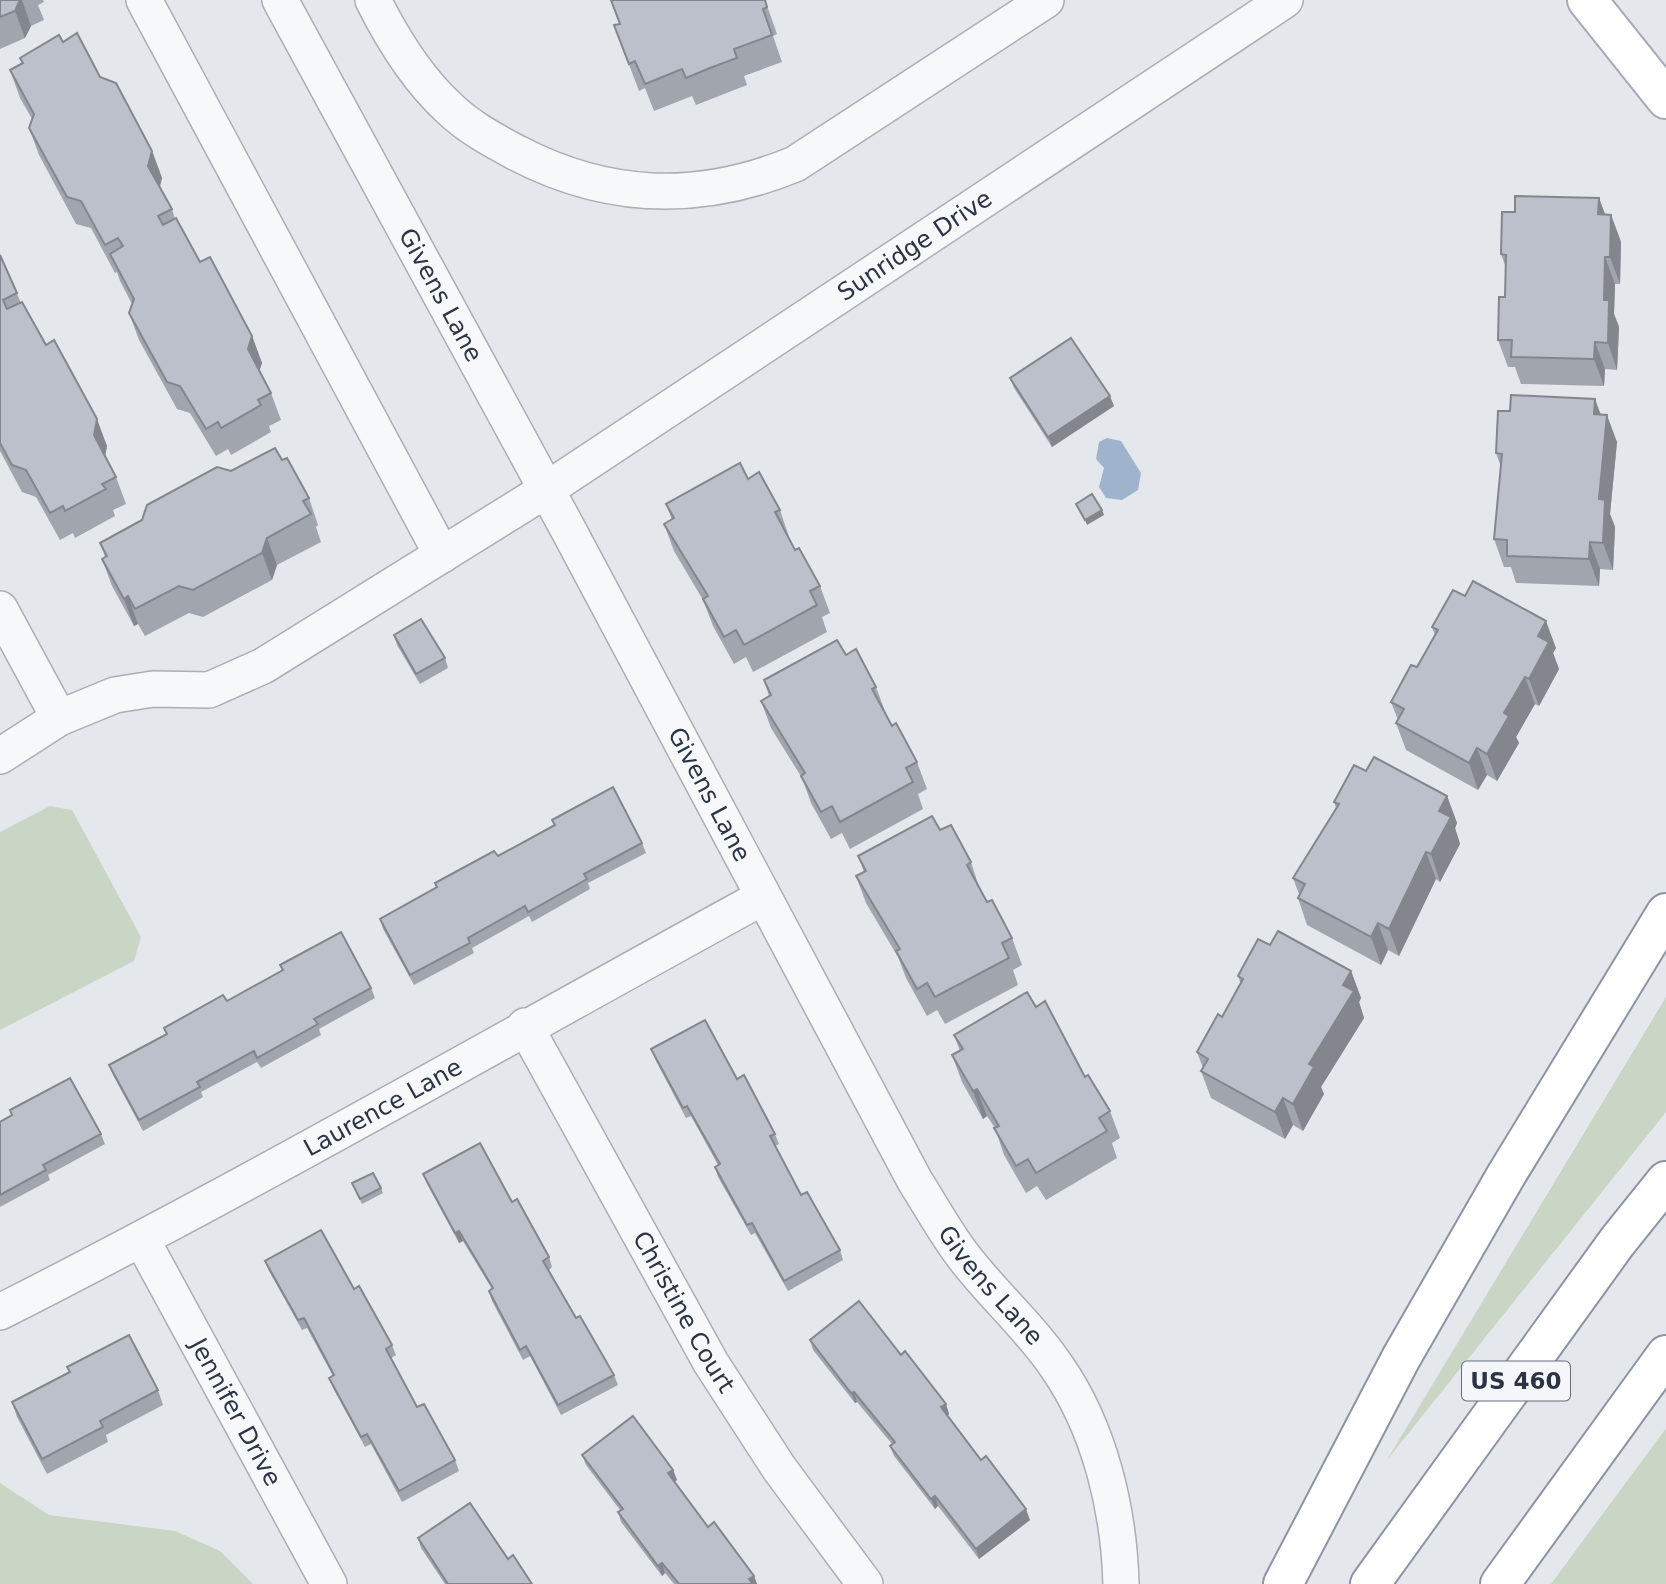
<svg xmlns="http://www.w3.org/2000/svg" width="1666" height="1584" font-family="'DejaVu Sans',sans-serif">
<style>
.green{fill:#c9d6c5}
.water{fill:#9fb4cc}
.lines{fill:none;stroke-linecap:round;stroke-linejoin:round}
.minor-casing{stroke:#a9aeb7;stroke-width:38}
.major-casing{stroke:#a3abb8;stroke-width:42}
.highway-casing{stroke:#8b94a3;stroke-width:42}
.minor{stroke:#f7f8fa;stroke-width:35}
.major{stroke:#fff;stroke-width:38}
.highway{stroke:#fff;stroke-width:38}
.wall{fill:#a1a5ae}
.shaded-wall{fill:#83868d}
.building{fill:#bbc0ca;stroke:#83868d;stroke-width:2}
.labels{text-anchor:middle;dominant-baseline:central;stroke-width:6;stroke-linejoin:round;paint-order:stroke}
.shield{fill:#f4f6f9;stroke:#676e7b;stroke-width:2}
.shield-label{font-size:23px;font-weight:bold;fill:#2b3445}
.street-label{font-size:24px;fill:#2b3445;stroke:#f4f6f9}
</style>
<rect width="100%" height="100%" fill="#e4e7ec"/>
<g class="green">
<polygon points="50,806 72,810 141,937 134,961 0,1030 0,832"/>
<polygon points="1666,997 1666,1112 1387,1460"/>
<polygon points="1666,1429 1666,1584 1551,1584 1664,1431"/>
<polygon points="0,1483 49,1515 175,1531 220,1551 253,1584 0,1584"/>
</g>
<polygon class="water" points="1107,438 1121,441 1141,473 1138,490 1122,500 1106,498 1099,487 1104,468 1096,459 1099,442"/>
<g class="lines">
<defs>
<g id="minor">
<polyline points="144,0 442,555"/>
<path id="s1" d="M280,0l289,531 346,650c16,25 31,53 49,76 29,38 66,70 93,110 43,62 62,143 64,217"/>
<path d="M373,0c20,40 44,79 77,109 20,19 43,31 67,44 92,48 183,50 278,11l251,-164"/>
<polyline points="0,609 59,718"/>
<path id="s2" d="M0,756l59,-38 56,-23 38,-6 56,1 54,-24 283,-176 739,-490"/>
<path id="s3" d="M525,1026l186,337 68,105 86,116"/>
<path id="s4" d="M142,1240l187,344"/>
<path id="s5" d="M0,1312c258,-131 509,-276 763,-415"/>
</g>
<polyline id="major" points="1587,0 1666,99"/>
<g id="highway">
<polyline points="1283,1584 1401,1358 1505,1177 1666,913"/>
<polyline points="1370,1584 1617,1242 1666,1181"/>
<polyline points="1500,1584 1666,1355"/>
</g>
</defs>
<use href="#minor" class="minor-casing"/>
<use href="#major" class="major-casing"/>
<use href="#highway" class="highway-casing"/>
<use href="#minor" class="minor"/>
<use href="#major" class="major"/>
<use href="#highway" class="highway"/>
</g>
<g class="wall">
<polygon points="0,0 43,0 44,2 38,5 44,20 31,26 25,38 0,49"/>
<polygon points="765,0 777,34 773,36 782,62 744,76 747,85 696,105 692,96 654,111 645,88 639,91 614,25"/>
<polygon points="63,42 100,77 152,151 162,178 160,187 172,209 175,219 200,262 252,336 262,363 259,371 271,393 281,420 269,426 271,432 231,455 228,449 216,456 190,413 177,409 139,340 129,313 132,304 120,281 117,272 115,273 91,228 76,224 39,155 29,128 32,119 20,98 10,70 22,63 20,58"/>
<polygon points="1599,198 1605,215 1611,215 1621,242 1620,284 1615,284 1614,314 1619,327 1617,370 1605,369 1604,386 1521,384 1515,367 1508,367 1498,340 1505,297 1506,268 1501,254 1515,212"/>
<polygon points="0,255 21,303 107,446 105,456 116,477 126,504 113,510 115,516 75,538 73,533 60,540 36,497 22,492 0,451"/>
<polygon points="1010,378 1114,406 1052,447 1014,388"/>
<polygon points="1601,414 1617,442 1610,514 1615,527 1613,570 1600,569 1599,586 1516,583 1511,567 1504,567 1494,539 1501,467 1496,453"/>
<polygon points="282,460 309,498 318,525 316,527 321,542 277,565 272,580 203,617 189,613 145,636 138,624 134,626 112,586 102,559 105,557 100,543 231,471"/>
<polygon points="666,504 780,510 789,537 788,538 795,550 820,586 830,613 822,617 827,632 753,672 746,657 734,664 713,626 703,600 674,551 664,524 672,520"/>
<polygon points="1432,627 1556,648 1553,653 1559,669 1539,706 1535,704 1516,737 1519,743 1497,781 1487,775 1478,790 1406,750 1396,723 1398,720 1391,702 1417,667 1435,635"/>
<polygon points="394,635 445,658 448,668 420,684 397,645"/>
<polygon points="846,655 876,687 886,714 892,726 917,762 927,789 918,794 923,809 850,849 842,833 831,839 811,803 802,778 771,728 761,701 769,696 764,680"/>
<polygon points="1366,771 1447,796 1457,823 1455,828 1460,844 1440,882 1436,879 1399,956 1388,950 1381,965 1307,925 1298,898 1299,894 1293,878 1336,808 1334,802"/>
<polygon points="552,820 642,843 646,853 588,883 590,889 532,922 529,916 472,948 474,953 414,985 383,929 380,919 437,888 435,883 498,856 554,826"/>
<polygon points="940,830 971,862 980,890 987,902 1012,938 1022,965 1013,970 1018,985 945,1024 937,1010 927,1016 906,978 898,957 866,903 856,876 864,872 858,856"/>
<polygon points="1270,945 1351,971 1361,998 1359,1002 1364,1018 1321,1087 1324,1094 1303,1131 1293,1125 1285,1139 1211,1098 1201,1071 1203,1068 1197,1052 1222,1017 1241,984 1238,976"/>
<polygon points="280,965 371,988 375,998 319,1029 321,1035 261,1068 257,1062 201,1092 203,1097 143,1131 113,1075 109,1065 166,1034 164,1028 227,1001 282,971"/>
<polygon points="1036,1007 1110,1111 1120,1138 1112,1143 1117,1158 1046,1200 1037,1186 1026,1193 1004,1155 995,1128 987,1116 983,1119 962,1082 952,1055 960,1051 954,1035"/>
<polygon points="651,1049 737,1079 775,1134 779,1144 775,1146 801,1195 840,1250 843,1260 788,1291 755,1233 751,1235 718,1177 715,1167 718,1165 691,1116 686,1118 655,1059"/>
<polygon points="10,1110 101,1134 105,1144 48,1175 50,1180 0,1207 0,1122 12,1115"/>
<polygon points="423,1174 512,1202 549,1257 552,1267 549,1270 576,1318 614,1375 618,1385 561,1415 530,1356 523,1360 492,1301 489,1291 492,1289 463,1241 459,1243 427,1184"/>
<polygon points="352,1183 381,1188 383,1193 362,1204"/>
<polygon points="265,1261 354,1289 392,1345 396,1355 391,1358 417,1407 455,1460 459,1471 402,1502 371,1444 365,1447 333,1388 329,1378 333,1376 307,1328 302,1330 269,1271"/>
<polygon points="810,1340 901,1355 946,1404 949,1414 947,1416 981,1460 1030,1520 979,1559 938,1506 935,1509 894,1456 890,1446 892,1444 857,1402 855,1403 813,1350"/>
<polygon points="69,1372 158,1390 163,1405 106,1435 108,1442 47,1474 17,1417 12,1402"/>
<polygon points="582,1455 673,1470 677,1480 674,1482 708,1527 754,1576 757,1584 674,1584 665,1573 662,1576 621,1522 618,1512 620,1510 586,1465"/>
<polygon points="418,1538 508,1559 532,1584 445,1584 421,1548"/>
</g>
<g class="shaded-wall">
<polygon points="20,0 22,0 31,26 25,38 15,11"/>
<polygon points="152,151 162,178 158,193 148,166"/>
<polygon points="1599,198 1609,225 1598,214"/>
<polygon points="1611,215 1621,242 1620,284 1610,257"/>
<polygon points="1605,257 1615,284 1614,314 1619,327 1617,370 1608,343 1604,300"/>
<polygon points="252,336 262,363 258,376 248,349"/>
<polygon points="1595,342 1605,369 1604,386 1594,359"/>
<polygon points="1110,396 1114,406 1052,447 1048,437"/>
<polygon points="1595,399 1605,426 1594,414"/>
<polygon points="1607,415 1617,442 1610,514 1615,527 1613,570 1603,543 1599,499"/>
<polygon points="97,419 107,446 104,462 94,435"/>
<polygon points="1102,510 1104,515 1087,525 1085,520"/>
<polygon points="267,538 277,565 272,580 262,553"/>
<polygon points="1590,542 1600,569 1599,586 1589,559"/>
<polygon points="128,596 138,624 134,626 124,599"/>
<polygon points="1546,621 1556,648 1553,653 1559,669 1539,706 1529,679 1538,636"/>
<polygon points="1525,677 1535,704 1516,737 1519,743 1497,781 1487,754 1504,713"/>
<polygon points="1477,748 1487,775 1478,790 1469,763"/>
<polygon points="1447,796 1457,823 1455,828 1460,844 1440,882 1431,854 1439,811"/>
<polygon points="1426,852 1436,879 1399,956 1389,929"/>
<polygon points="1378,923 1388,950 1381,965 1371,937"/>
<polygon points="1351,971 1361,998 1359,1002 1364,1018 1321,1087 1324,1094 1303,1131 1293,1104 1343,985"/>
<polygon points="977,1089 987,1116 983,1119 973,1091"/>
<polygon points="1283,1098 1293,1125 1285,1139 1275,1112"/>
<polygon points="459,1231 463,1241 459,1243 455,1233"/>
<polygon points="854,1392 857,1402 855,1403 851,1393"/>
<polygon points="946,1404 949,1414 945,1418 941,1407"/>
<polygon points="673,1470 677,1480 672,1484 668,1473"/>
<polygon points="935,1496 938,1506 935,1509 931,1499"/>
<polygon points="1026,1509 1030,1520 979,1559 976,1549"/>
<polygon points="662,1563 665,1573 662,1576 658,1566"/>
<polygon points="754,1576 757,1584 751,1584 749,1579"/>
</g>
<g class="building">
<polygon points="0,0 20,0 15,11 0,17"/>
<polygon points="611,0 765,0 767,7 763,9 772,35 734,49 737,58 710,68 686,78 682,69 645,84 635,61 629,64 614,25 620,24"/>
<polygon points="77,33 100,77 116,83 152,151 148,166 172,209 158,216 163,225 176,218 200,262 210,257 252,336 248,349 271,393 258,400 261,405 221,428 218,422 206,429 180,386 167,382 129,313 134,299 110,254 123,246 118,238 105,245 81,201 67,197 29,128 34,114 10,70 23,63 20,58 59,35 63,42"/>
<polygon points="1515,196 1599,198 1598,214 1611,215 1610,257 1605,257 1604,300 1609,300 1608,343 1595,342 1594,359 1511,357 1512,340 1498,340 1499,297 1505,297 1506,255 1501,254 1502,212 1515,212"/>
<polygon points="0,255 17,293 3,300 7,309 22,302 46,345 54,340 97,419 94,435 116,477 102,484 106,489 65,511 63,506 50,513 26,470 12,465 0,443"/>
<polygon points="1071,338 1110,396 1048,437 1010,378"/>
<polygon points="1511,395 1595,399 1594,414 1607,415 1599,499 1605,500 1603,543 1590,542 1589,559 1507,556 1507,540 1494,539 1502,454 1496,453 1498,411 1510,411"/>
<polygon points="275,448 282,460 287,458 309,498 303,501 311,514 267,538 262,553 193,590 179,586 135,609 128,596 124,599 102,559 107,556 100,543 142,520 147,505 217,467 231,471"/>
<polygon points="740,463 748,479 759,472 780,510 775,512 795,550 799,548 820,586 810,591 817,605 744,645 736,630 724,637 703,599 708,596 664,524 674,518 666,504"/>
<polygon points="1092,494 1102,510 1085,520 1076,504"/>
<polygon points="1473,581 1546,621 1538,636 1549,642 1529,679 1525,677 1504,713 1509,716 1487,754 1477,748 1469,763 1396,723 1404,709 1391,702 1411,665 1417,667 1438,630 1432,627 1453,590 1465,596"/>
<polygon points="421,619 445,658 416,674 394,635"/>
<polygon points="837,640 846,655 856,649 876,687 872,689 892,726 896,723 917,762 906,768 913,782 840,822 832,806 821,812 801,776 805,773 761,701 771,695 764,680"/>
<polygon points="1374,757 1447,796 1439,811 1451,817 1431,854 1426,852 1389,929 1378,923 1371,937 1298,898 1305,884 1293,878 1339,804 1334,802 1354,765 1366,771"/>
<polygon points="613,787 642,843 584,874 587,879 528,912 525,906 468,938 470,943 410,975 380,919 437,887 435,883 494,851 498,856 555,825 552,820"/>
<polygon points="932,816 940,830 951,825 971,862 967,865 987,902 992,900 1012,938 1002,943 1009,958 935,997 927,983 917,989 896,951 900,949 856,876 866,871 858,856"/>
<polygon points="1278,931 1351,971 1343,985 1354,991 1309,1064 1314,1067 1293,1104 1283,1098 1275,1112 1201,1071 1208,1059 1197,1052 1218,1014 1222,1017 1243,979 1238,976 1258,939 1270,945"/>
<polygon points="341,932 371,988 314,1019 318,1024 257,1058 254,1051 197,1082 200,1087 139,1120 109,1065 167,1034 164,1028 223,995 227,1001 283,970 280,965"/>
<polygon points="1027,992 1036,1007 1045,1001 1085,1077 1088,1075 1110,1111 1099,1118 1107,1131 1036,1173 1028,1159 1016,1166 994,1128 999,1126 977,1089 973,1091 952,1055 963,1049 954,1035"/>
<polygon points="705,1020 737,1079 744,1075 775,1134 770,1136 801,1195 807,1192 840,1250 784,1281 752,1223 747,1225 715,1167 720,1164 704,1136 687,1106 683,1108 651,1049"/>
<polygon points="70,1078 101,1134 43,1165 46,1170 0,1195 0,1122 12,1115 10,1110"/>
<polygon points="480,1143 512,1202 517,1199 549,1257 543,1261 576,1318 580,1316 614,1375 558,1405 526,1346 520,1350 489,1291 493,1288 459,1231 455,1233 423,1174"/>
<polygon points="373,1173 381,1188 360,1199 352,1183"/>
<polygon points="321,1230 354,1289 359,1286 392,1345 386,1349 417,1407 424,1404 455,1460 399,1491 367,1434 361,1437 329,1378 334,1375 304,1318 298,1320 265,1261"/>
<polygon points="859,1301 901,1355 905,1351 946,1404 941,1407 981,1460 986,1456 1026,1509 976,1549 935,1496 931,1499 890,1446 895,1442 854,1392 851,1393 810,1340"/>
<polygon points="129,1335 158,1390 100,1421 103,1427 42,1459 12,1402 70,1372 67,1367"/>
<polygon points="633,1416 673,1470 668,1473 708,1527 714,1522 754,1576 749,1579 753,1584 679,1584 662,1563 658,1566 618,1512 623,1509 582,1455"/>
<polygon points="470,1503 508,1559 513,1555 532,1584 448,1584 418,1538"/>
</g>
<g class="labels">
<rect class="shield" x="1462" y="1361.5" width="108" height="39" rx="5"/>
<g class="shield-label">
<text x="1516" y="1381">US 460</text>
</g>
<g class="street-label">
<text stroke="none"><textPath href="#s2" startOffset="1060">Sunridge Drive</textPath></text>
<text stroke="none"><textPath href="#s1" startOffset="336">Givens Lane</textPath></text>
<text stroke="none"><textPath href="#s1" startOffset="903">Givens Lane</textPath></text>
<text stroke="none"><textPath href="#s5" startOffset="434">Laurence Lane</textPath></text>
<text stroke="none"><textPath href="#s1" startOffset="1470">Givens Lane</textPath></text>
<text stroke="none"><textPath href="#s3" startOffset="327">Christine Court</textPath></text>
<text stroke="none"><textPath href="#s4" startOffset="196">Jennifer Drive</textPath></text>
</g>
</g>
</svg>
